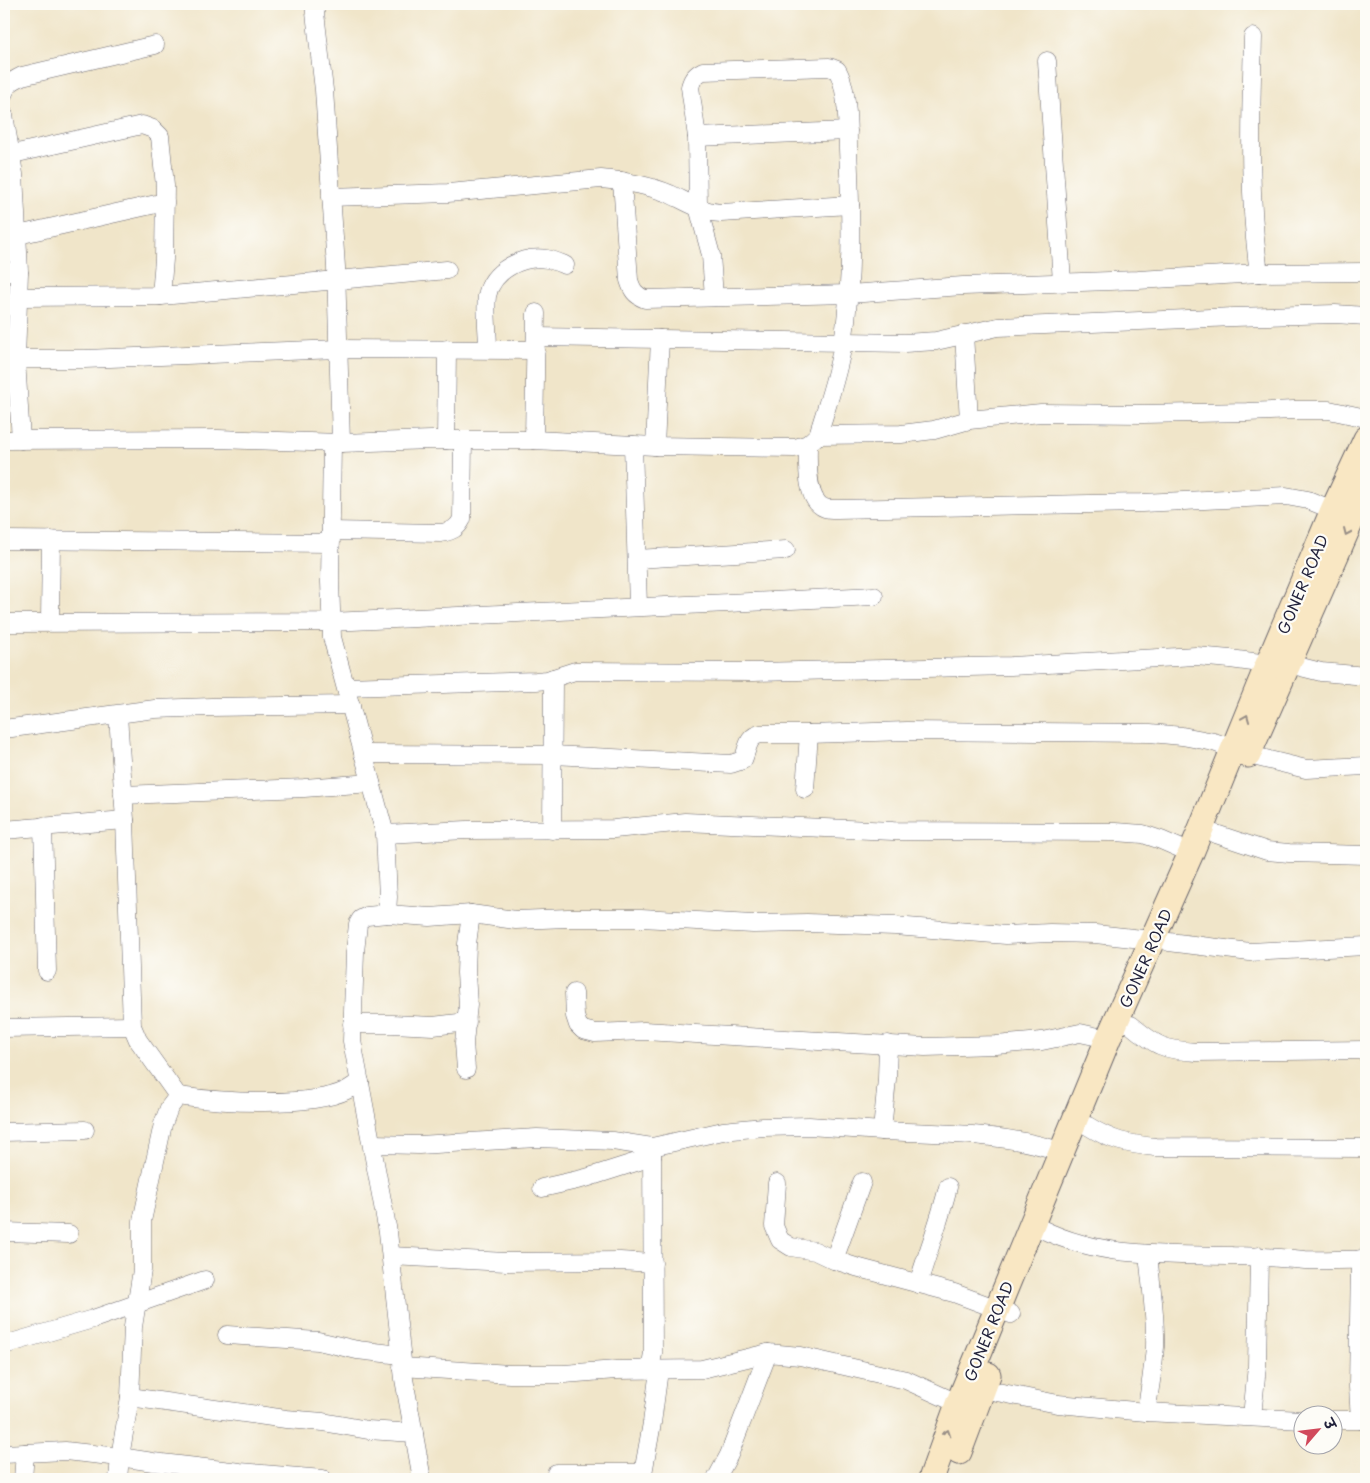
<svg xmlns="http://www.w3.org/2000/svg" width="1370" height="1483" font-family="'Playpen Sans','Playpen Sans Deva',sans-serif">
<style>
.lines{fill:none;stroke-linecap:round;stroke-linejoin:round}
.street-casing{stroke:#6a666d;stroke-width:19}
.secondary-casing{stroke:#6a666d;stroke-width:27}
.street{stroke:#fff;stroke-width:18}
.secondary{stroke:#f9e7c3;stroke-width:25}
.oneway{stroke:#988e86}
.labels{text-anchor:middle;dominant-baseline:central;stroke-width:4.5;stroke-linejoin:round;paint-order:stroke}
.street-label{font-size:15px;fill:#22223b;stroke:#fdfcf7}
</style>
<rect width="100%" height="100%" fill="#fdfcf7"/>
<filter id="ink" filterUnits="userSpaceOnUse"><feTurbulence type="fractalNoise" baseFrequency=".02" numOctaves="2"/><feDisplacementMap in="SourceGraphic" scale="10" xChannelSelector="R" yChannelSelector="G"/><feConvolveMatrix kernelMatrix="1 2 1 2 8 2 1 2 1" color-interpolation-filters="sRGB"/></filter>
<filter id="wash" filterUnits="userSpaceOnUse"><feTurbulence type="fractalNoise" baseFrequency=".0096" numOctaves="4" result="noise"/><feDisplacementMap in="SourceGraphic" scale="20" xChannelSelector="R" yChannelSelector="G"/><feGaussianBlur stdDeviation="1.12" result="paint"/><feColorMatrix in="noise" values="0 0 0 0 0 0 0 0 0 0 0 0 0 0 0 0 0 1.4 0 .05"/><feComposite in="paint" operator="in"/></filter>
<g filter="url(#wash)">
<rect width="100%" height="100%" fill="#f0e5c9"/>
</g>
<g filter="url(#ink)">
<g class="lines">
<defs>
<g id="street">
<polyline points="314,4 324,90 336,267 341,443"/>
<path d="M1253,37c-2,79 -5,158 6,236"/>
<polyline points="1047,61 1062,282"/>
<path d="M4,93c2,-9 10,-13 18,-17l133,-31"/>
<polyline points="4,115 14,174 19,272"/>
<polyline points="697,137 848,131"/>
<polyline points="4,156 142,125 153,129 160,136 165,186 164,259 161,296"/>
<path d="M622,181l7,99c3,10 6,15 16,19l204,-5 114,-8 175,-6 121,-7 107,-1"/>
<path d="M331,197l117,-4 153,-14c23,2 47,6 69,15 17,8 32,18 51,19l129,-8"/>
<polyline points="18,235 165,202"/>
<polyline points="4,272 19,272 16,359 85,359 338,349 536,350"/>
<polyline points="18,297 161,296 447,270"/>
<polyline points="964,334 969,420"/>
<polyline points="536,337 905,343 936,341 998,327 1234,317 1335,314 1366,316"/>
<path d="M488,349c0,-16 -3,-38 -1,-53 5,-26 36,-41 60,-37 6,1 13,4 18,6"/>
<polyline points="4,359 16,359 21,440"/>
<polyline points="818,435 901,434 934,430 969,420 1041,413 1143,414 1247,412 1294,410 1329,410 1366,418"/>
<path d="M4,440l214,-1 123,4 90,-3h103l121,6 140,2 13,-4 10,-9c9,-30 20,-60 25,-92 10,-64 8,-129 5,-194 0,-21 0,-62 -11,-79l-8,-3 -126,4c-8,4 -11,8 -13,16l7,50 1,70 13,48 3,42"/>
<polyline points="446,440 447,349"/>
<polyline points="534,440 536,313"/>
<polyline points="332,443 330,582 332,637 385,834 388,897 387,914"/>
<path d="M808,444c0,17 -3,57 17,64 3,1 8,1 12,1l305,-6 144,-7 22,4 25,10"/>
<polyline points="633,445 638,606"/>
<polyline points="655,446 660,339"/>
<path d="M331,531l110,2c11,-2 16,-4 21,-14l1,-79"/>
<polyline points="4,540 331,543"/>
<polyline points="637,559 786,550"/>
<polyline points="50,622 51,540"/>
<polyline points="4,623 331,622 874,596"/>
<polyline points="1289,664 1321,672 1366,676"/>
<polyline points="346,687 536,681 547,680 575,671 753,672 1011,666 1196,656 1230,659 1268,664"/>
<polyline points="118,715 125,820 132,1026 138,1040 178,1096"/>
<polyline points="4,729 155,709 211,707 351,705"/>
<path d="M363,754l190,1 178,9 12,-4c5,-11 4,-24 18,-26h48l98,-3 243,2 32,3 32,6 35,13 57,14 60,-3"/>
<polyline points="805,789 809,734"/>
<polyline points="123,795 304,788 371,783"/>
<polyline points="43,826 47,971"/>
<polyline points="4,830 125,820"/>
<polyline points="552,830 553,678"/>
<polyline points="385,834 467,830 614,829 685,822 893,831 1115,832 1143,834 1161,840 1191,853"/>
<polyline points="1216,834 1267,851 1289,853 1366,855"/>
<polyline points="1169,942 1250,952 1366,946"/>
<polyline points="574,993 575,1016 578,1025 583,1030 595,1033 644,1031 925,1047 996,1045 1042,1041 1080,1033 1108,1039"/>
<polyline points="352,1024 392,1024 433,1026 467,1022"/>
<path d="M1131,1025c25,21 33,25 65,27l170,-2"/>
<polyline points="4,1028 132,1026"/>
<polyline points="466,1069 464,1043 468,1005 466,973 467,944 471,914"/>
<path d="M1088,1126c24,15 39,18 67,21l211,1"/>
<path d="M882,1131c60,3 122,1 180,21"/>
<polyline points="4,1132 85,1130"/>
<polyline points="372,1144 419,1145 537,1138 613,1141 652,1147 723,1131 763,1127 809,1126 882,1131 887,1079 888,1044"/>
<polyline points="777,1183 774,1226 780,1240 791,1247 815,1251 834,1260 856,1267 954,1293 1011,1314"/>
<polyline points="542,1188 586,1178 652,1157"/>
<path d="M1032,1224c62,35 132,30 201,32 24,0 48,2 72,4 20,1 41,-1 61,0"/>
<polyline points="4,1232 69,1234"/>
<polyline points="391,1256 506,1262 620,1261 653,1263"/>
<polyline points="834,1260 862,1182"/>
<path d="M918,1284c10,-33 22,-64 30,-97"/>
<polyline points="227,1335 318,1341 357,1350 401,1355"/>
<polyline points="4,1345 93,1319 205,1280"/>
<polyline points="402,1367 510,1374 564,1374 616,1370 702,1369 768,1353 800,1356 906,1380 968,1408"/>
<polyline points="650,1370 653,1353 652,1147"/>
<polyline points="982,1389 1058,1404 1146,1412 1302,1420"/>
<polyline points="130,1397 286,1419 323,1422 368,1430 414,1433"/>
<path d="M1146,1412c4,-22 7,-43 9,-65 1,-31 -4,-62 -7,-93"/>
<polyline points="1252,1417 1257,1366 1259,1256"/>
<polyline points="1332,1420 1366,1420"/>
<polyline points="1360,1420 1358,1387 1360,1259"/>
<polyline points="4,1454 65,1451 120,1457 153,1462 240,1472 323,1479"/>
<polyline points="556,1473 643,1473"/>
<polyline points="23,1479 25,1453"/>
<path d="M118,1479l2,-22 10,-60 3,-70 9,-57v-49l21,-97 6,-16 9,-12c40,6 133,12 169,-6 4,-2 9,-6 13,-8"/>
<polyline points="422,1479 404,1379 388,1232 352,1041 355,952 358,924 361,919 367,916 387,914 430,917 471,914 516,920 568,918 641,918 753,924 807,923 895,926 1006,935 1050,933 1095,934 1152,940"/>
<polyline points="642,1479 652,1423 659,1370"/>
<polyline points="716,1479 729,1455 768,1353"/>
</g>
<g id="secondary">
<polyline points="1248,755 1366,487"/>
<polyline points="959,1452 988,1375"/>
<polyline points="931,1479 958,1404 1108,1039 1191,853 1268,664 1333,510 1366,439"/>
</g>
</defs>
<use href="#street" class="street-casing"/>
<use href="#secondary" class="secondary-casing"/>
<use href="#street" class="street"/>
<use href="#secondary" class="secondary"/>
</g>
<defs><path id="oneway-chevron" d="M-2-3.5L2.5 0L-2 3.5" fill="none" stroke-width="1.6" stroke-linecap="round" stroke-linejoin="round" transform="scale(1.25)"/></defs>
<g class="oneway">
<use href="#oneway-chevron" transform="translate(1347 532) rotate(114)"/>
<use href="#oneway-chevron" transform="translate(1246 718) rotate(-68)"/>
<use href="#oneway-chevron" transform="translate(947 1433) rotate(-71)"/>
</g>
</g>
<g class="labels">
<g class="street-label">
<text transform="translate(1302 584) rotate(-67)">GONER ROAD</text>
<text transform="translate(1145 958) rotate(-66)">GONER ROAD</text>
<text transform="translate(988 1331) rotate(-68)">GONER ROAD</text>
</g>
</g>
<rect width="1370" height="1483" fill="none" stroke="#fdfcf7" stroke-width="20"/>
<g transform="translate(1318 1430) rotate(62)"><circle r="24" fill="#fdfcf7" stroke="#a5a5ac"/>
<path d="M0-4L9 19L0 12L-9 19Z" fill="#d1495b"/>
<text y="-8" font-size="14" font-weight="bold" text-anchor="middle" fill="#22223b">उ</text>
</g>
</svg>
